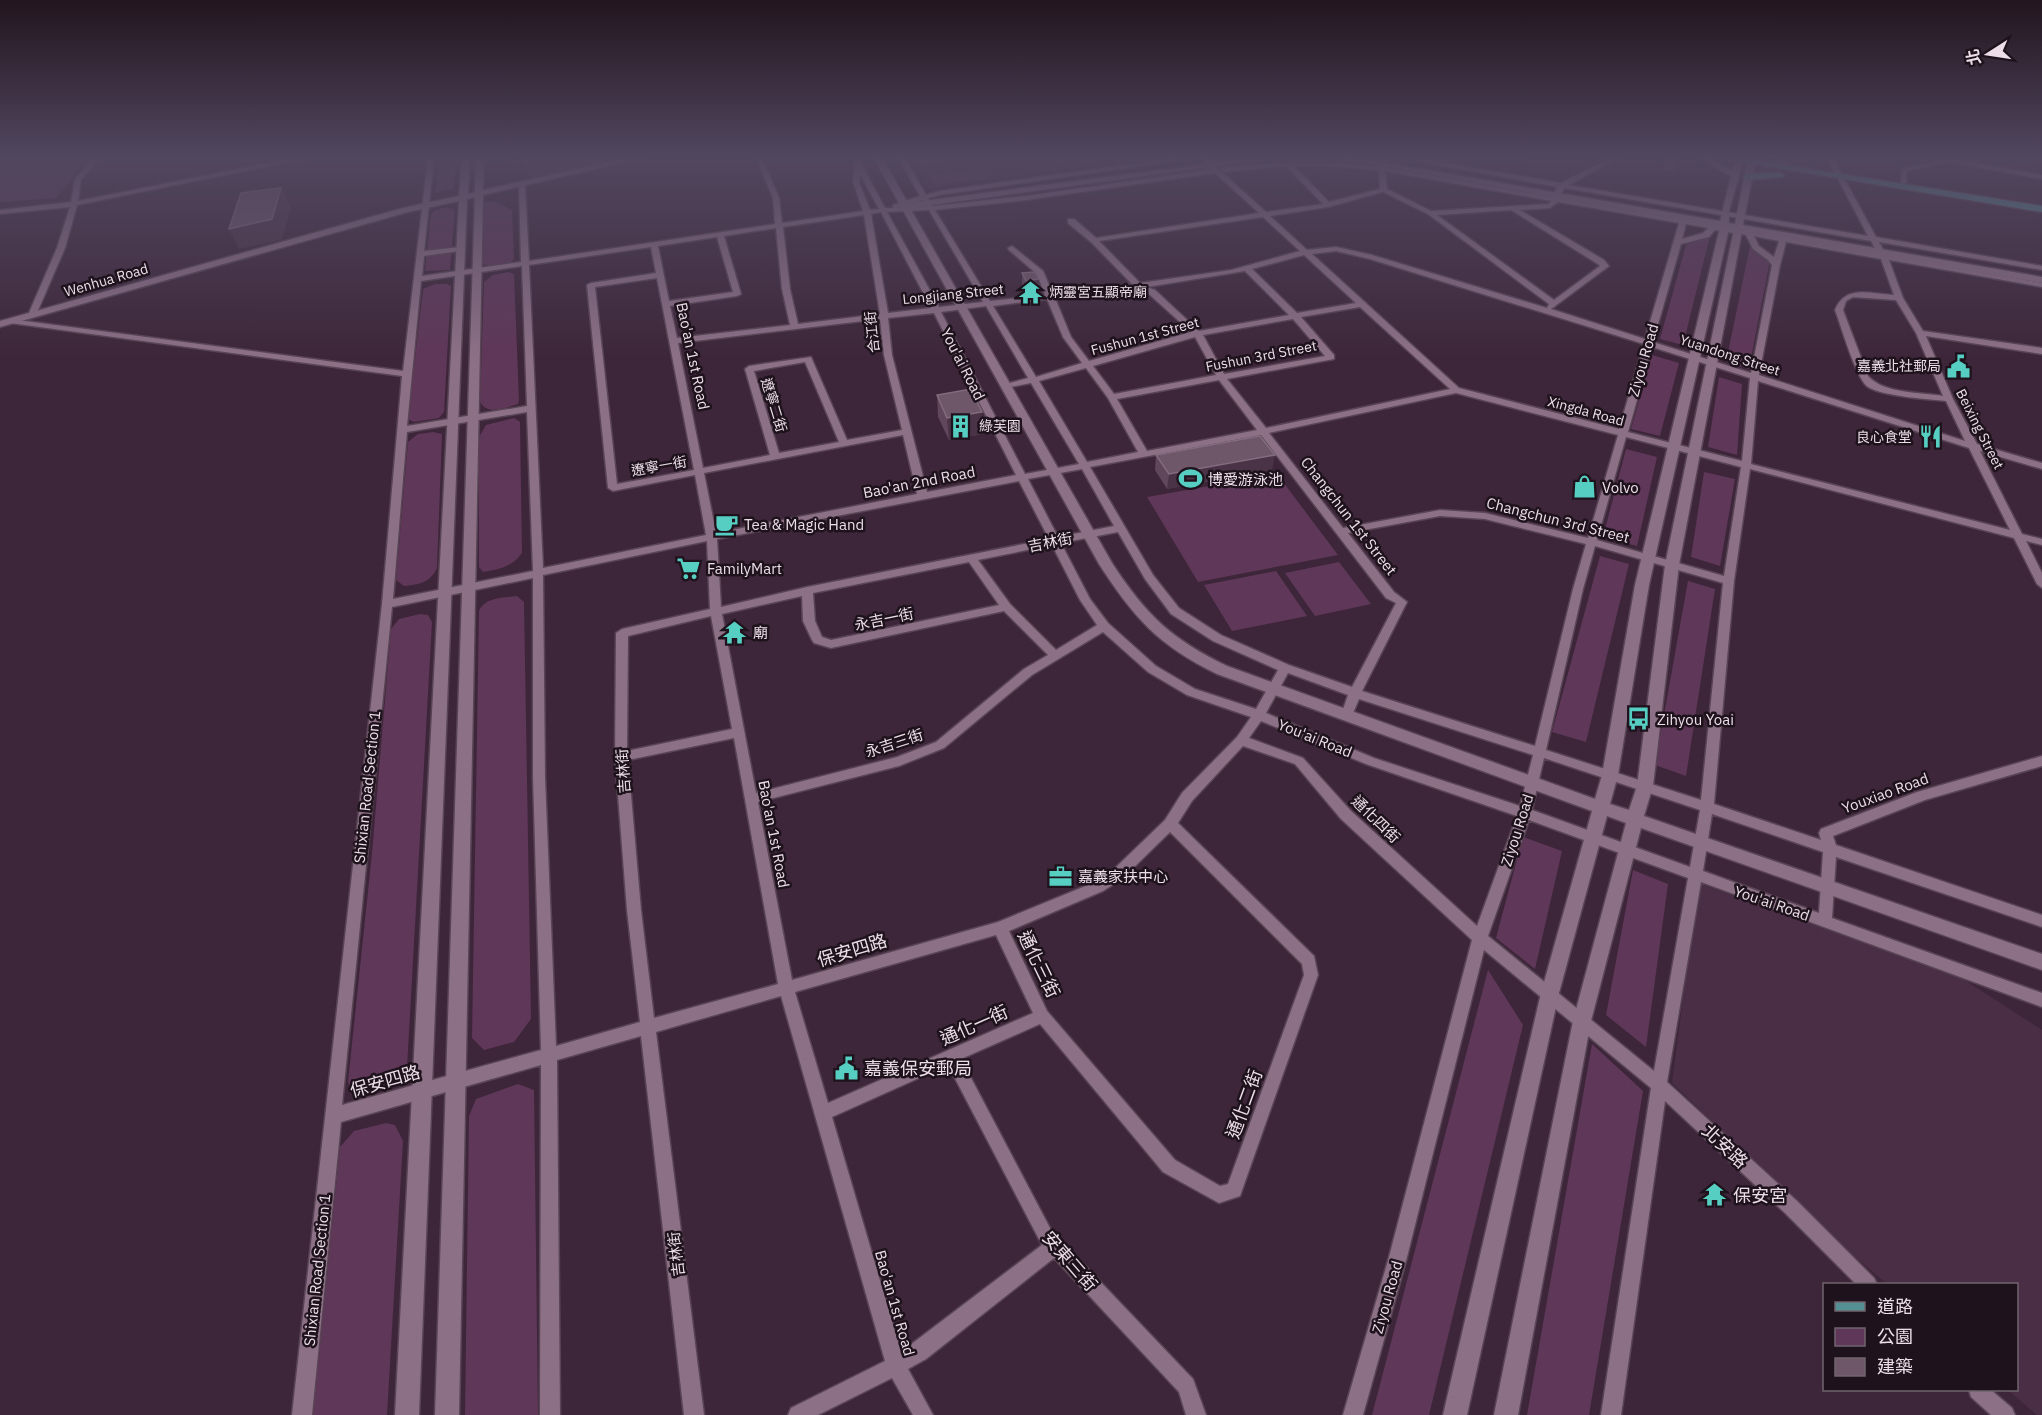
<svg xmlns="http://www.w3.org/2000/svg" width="2042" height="1415" font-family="'IBM Plex Sans','Noto Sans TC',sans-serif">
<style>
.built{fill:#4a2e45}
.green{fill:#5f3758}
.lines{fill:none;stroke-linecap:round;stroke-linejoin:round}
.minor-casing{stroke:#584454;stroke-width:3}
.tertiary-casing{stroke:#584454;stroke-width:3}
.primary-casing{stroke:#584454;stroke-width:3}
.minor{fill:#8c7086;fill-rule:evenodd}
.tertiary{fill:#8c7086;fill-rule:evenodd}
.primary{fill:#549093;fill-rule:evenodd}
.wall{fill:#60475b}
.shaded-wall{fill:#4b3347}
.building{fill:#6f576a;stroke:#826c7e;stroke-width:1.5}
.labels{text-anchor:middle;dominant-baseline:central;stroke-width:5;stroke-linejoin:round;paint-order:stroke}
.far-street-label{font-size:14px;fill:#ecdde9;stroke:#1e131c}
.far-poi-label{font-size:14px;fill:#ecdde9;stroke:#1e131c;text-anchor:start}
.street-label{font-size:15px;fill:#ecdde9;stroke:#1e131c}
.poi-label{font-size:15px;fill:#ecdde9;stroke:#1e131c;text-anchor:start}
.near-street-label{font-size:18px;fill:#ecdde9;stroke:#1e131c}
.near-poi-label{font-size:18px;fill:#ecdde9;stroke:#1e131c;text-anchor:start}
</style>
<rect width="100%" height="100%" fill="#3d2639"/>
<g class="built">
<polygon points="911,158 1121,158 1124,162 928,189"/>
<polygon points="1698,883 1960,977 2042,1030 2042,1415 2037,1415 2008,1390 2016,1390 2016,1284 1887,1284 1849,1252 1672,1083"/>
</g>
<g class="green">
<polygon points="21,158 88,158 56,198 0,202 0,162"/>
<polygon points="440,158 457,158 453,189 435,193"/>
<polygon points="525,158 626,158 532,179 527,172"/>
<polygon points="1044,158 1096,158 1097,160 1080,167 1054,165 1057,171 1052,172"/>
<polygon points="982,168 989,178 935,185 928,175"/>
<path d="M487,202h10l15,8 2,49c-7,8 -22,10 -31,5l1,-60z"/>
<polygon points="448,207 455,210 450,270 425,271 431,214 435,210"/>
<polygon points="1710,236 1683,345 1660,339 1686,245"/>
<polygon points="1750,246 1770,260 1749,369 1726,362"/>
<path d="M508,272l6,2 5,126 -1,4c-13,4 -32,12 -38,-3l4,-119 9,-7z"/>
<polygon points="435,284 447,284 451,286 444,412 439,418 414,422 408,419 423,289"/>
<polygon points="1652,355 1679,363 1660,436 1631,429"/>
<polygon points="1719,377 1742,384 1737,455 1708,447"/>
<path d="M514,418l6,4 2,131c-10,14 -22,16 -39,19l-4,-5v-130l7,-12z"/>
<path d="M433,432l9,2 -5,134c-7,15 -17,16 -33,18l-8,-6 12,-138 10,-8z"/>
<polygon points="1626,449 1657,457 1637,546 1603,537"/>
<polygon points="1704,472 1735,479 1720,566 1691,557"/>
<polygon points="1277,474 1338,555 1198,582 1147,497"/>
<polygon points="1600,556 1629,564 1586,742 1552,732"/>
<polygon points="1339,562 1371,604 1315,616 1285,573"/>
<polygon points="1276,571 1307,616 1232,631 1204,585"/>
<polygon points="1688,581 1715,589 1686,776 1655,765"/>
<path d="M517,596l7,6 7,417 -17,23 -30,8 -12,-12 7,-427c6,-14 24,-13 38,-15z"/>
<polygon points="420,614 428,615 432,622 407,1068 388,1082 353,1092 348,1082 372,853 391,629 399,619"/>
<polygon points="1523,837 1562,851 1535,969 1496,938"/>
<polygon points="1633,870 1668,884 1646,1047 1606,1015"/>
<polygon points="1488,970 1523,1025 1429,1415 1372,1415"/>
<polygon points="1592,1044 1643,1091 1589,1415 1527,1415"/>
<polygon points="518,1084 534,1090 538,1415 465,1415 469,1116 476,1099"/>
<polygon points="386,1123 395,1125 403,1141 387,1415 313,1415 340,1147 354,1131"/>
</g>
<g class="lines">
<defs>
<g id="minor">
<polygon points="94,158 101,158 81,179 78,201 294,158 309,158 77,205 65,248 36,315 29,317 28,315 57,248 70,207 0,214 0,210 71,202 75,179"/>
<path d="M428,158h6l-10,93 36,-4 4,2 -4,2 -36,5 -2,20 99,-14 -2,-77 3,-2 3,2 4,76 246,-37 -2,-26 -17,-40h6l17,40 3,25 81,-12 -10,-29 2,-18 -3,-6h6l27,50h8v-3l27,-9 -22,-38h7l21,37 13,-4 237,-33h21l-257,37 -12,3 5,8 93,-10 186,-27 -12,-11h7l11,11c55,-7 106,-9 161,-2v-9h6v9l168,30 4,-10 -158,-29h17l145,25 50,-25h7l-49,27 299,51 -41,-78h6l43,79 166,29v4l-163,-28 7,13 156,28v4l-153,-27 14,38 20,33 119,17v6l-116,-18 27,63 24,45 65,19v6l-62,-18 42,83 20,5v6l-16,-4 16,32v15l-5,-4 -23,-46 -264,-69 -16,112 -20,223 107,36 -2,-7 2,-4 96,-37 125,-36v10l-117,34 -92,36 3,9 206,70v12l-206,-70 -4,61 210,75v14l-341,-125 -34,200 130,119 77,77 3,6h-21l-71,-71 -120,-112 -44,314h-20l50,-327 -167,-138 -77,307 -44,158h-20l46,-158 83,-317 -131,-121 -46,-55 -52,-18 -51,55 -14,22 136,133 4,19 -78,221 -21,7 -56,-31 -123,-148 -79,35 90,171 142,149 13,36h-20l-7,-23 -125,-134 -128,101 -18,10 25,46h-20l-21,-37 -74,37h-30l3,-7 94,-47 -104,-365 -125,36 48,383h-20l-43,-379 -84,24 3,355h-20l1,-350 -200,57 -29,293h-20l90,-811 20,-228 -392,-53 -4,-2 4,-2 393,52zM1286,166l37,38 -57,8 -44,-40zM1294,166h34l51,4 1,19 -51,13zM1385,171l166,30 -3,3 -117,7 -44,-22zM1215,173l44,40 -163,25 -22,-19h-6v4l23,19 41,42 -79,10 -10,-23 -31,-25 -4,2 1,2 28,24 8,21 -55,6 -55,-91 91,-10zM860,174l19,35 -9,1 -11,-28zM1564,188l307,53 7,13 -126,-22 -5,-4 -3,2 -26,-4 2,-2 -4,-2 -5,3 -152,-27zM1383,192l45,22 121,90 -2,4 -175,-53 -36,-8 -29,3 -37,-34 58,-9zM923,200l3,6 -28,1zM1558,202l121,21 -34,116 -94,-30 58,-43 -5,-6 -84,-50 30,-2zM929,210l54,92 -44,5 -52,-95zM1511,210l87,54 2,2 -46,34 -117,-85zM881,212l50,96 -43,5 -17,-99zM864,215l16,99 -82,10 -8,-35 -7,-62zM1263,217l37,34 -69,19 -91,13 -41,-42zM1686,224l22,4 -5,5 -21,6zM776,228l6,61 8,36 -113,13 -7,-32 67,-10 4,-2 -17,-58zM1715,230l31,5 7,14 15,11 4,5 -21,108 -98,-31 28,-98 28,-7zM1754,236l25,5 -5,16 -15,-11zM717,237l16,55 -64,9 -11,-55zM1786,242l95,17 13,36c-24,-1 -48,-11 -59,15 6,15 21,69 33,77 14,9 59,12 78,14l19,40 -206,-66 21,-110zM651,247l5,26 -65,10 -4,2 21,203 5,3 82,-16 11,60 -163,33 -14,-303zM1336,251l34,8 274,85 -25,85 -160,-41 -147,-134zM1304,255l52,48 -59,10 -45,-44zM522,266l5,140 -120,20 14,-145zM1245,271l44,44 -90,16 -44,-41 -8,-3zM657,278l37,192 -77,14 -22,-197zM1137,288l12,6 42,38 -102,29 -18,-24 -16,-39zM1853,297l43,3 20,33 27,63c-23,-4 -59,-2 -75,-20l-25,-66 3,-9zM1047,299l16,38 19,26 -46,14 -43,-71zM986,306l42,72 -26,7 4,3 25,-5 48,81 -54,10 -84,-162zM1360,307l90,82 -184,39 -39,-49 107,-20v-4l-33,-38zM934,313l82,162 -89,17 -35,-137 -4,-37zM880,319l4,36 18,75 -55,10 -36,-83 -62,9 -4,3 25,86 -67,13 -25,-125zM1293,319l32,37 -101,18 -21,-39zM1195,337l21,38 -102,19 -21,-28zM1652,347l98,31 -8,83 -114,-29zM805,362l34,80 -60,11 -25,-82zM1086,368l22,30 30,54 -51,10 -48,-81zM1219,380l38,50 -110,21 -30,-52zM1758,381l211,67 41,82 -259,-66zM1456,393l162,42 -30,103 -103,-25 -45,-3 -97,18 -74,-95zM527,412l6,159 -140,28 14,-167zM903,435l14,59 -201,39 -12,-60zM1261,435l125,163 10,5 -44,84 -63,-22 -68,-30 -42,-27 -26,-33 -63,-108zM1626,437l115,30 -17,109 -127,-36zM1082,469l32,57 -56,11 -30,-58zM1019,481l30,58 -242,48 -86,20 -4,-68zM1440,516l45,3 101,25 -13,45 -38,157 -173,-55 45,-89 -13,-10 -46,-59zM1118,532l27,47 26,35 42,27 65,29 -22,39 -61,-20 -39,-23 -48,-43 -18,-24 -29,-56zM707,541l3,68 -88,20 -6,4 -1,124 12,153 13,112 -84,24 -11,-269 -2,-202zM1052,545l28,55 17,25 -41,25 -46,-46 -32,-44zM1595,546l128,37 -22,217 -155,-50 37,-161zM969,562l30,43 -168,35 -9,-3 -7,-16 -2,-28zM533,578v199l8,273 -199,55 50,-498zM802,596l1,25 9,19 2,3 17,5 173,-37 44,44 -24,14 -88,73 -39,15 -141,36 -34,-179zM711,616l21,113 -105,22 1,-115zM1103,632l45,40 39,23 64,22 -14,20 -55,56 -17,27 -52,50 -20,13 -95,39 -206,58 -34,-178 141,-36 45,-18 88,-73zM1288,673l60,22 -7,20 2,3h8l8,-19 174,56 -13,51 -146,-48 -108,-45zM1261,721l105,43 151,52 -40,110 -126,-115 -48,-53 -54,-20zM734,738l44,246 -124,34 -13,-108 -13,-150zM1544,758l156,52 -10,57 -158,-57zM1712,814l111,38 -4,61 -116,-42zM1529,820l159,58 -34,193 -166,-135zM1170,832l132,132 2,11 -76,209 -8,2 -45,-26 -128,-149 -38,-80 94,-40 20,-13zM996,935l37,78 -205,90 -33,-111zM948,1065l94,180 -141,107 -69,-235z"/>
<polygon points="1935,158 1951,158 2042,175 2042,179 1948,162 1907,171 1906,183 1901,184 1902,169 1940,160"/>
<polygon points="2042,158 2042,161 2039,159 2039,158"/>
<polygon points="1969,1390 1991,1390 2012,1408 2015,1415 1991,1415 1971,1397"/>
</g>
<g id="tertiary">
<polygon points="462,158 470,158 468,194 475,192 476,158 484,158 483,190 626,158 643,158 483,195 459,1415 435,1415 475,197 467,199 419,1415 395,1415 459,201 408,212 0,327 0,321 403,208 459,196"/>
<path d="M874,158h8l26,45 344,-45h26l-368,50 202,355c34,52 59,76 115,103l368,133 7,-24 33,-190 85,-358 -383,-69h21l362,63 11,-45 -32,-18h11l22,12 4,-12h8l-15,53v12l6,1 13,-66h8l-13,67 299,52v6l-300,-52 -63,334 -26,221 -9,30 398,138v16l-401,-142 -50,193 -73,394h-24l79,-394 53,-198 -19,-7 -48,177 -92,422h-24l98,-422 51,-182 -375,-137c-59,-29 -83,-56 -118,-110zM1729,228l5,1 -69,336 -28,221 -8,24 -19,-6 8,-29 31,-190z"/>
<polygon points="1773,158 1783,158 1792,165 1785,167"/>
</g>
<g id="primary">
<polygon points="1716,158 1742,158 2042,206 2042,212"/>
<polygon points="1779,172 1784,175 1783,177 1748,180 1743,177 1748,174"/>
</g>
</defs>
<use href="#minor" class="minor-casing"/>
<use href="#tertiary" class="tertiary-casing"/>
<use href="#primary" class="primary-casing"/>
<use href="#minor" class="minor"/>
<use href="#tertiary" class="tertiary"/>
<use href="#primary" class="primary"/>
</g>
<g class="wall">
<polygon points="917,158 946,158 948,170 924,172"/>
<polygon points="1665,158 1679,158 1674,171 1662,170"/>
<polygon points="1022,273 1039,293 1026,295 1022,287"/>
<polygon points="937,395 983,434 949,440 938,417"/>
<polygon points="1156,455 1272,470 1167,489 1155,470"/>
</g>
<g class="shaded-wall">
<polygon points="947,160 948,170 924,172 923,163"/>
<polygon points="281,188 291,207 282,240 239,249 229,229"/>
<polygon points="1039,279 1039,293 1026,295 1026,281"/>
<polygon points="982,412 983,434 949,440 947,418"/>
<polygon points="1275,455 1272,470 1167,489 1169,474"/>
</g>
<g class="building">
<polygon points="921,158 946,158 947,160 923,163"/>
<polygon points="281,188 272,219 229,229 241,193"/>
<polygon points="1035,272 1039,279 1026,281 1022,273"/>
<polygon points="971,389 982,412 947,418 937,395"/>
<polygon points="1260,436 1275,455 1169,474 1156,455"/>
</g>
<linearGradient id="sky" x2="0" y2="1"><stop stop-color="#22151f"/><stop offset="0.44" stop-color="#51475f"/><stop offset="1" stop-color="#51475f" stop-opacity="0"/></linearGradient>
<rect width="2042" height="357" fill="url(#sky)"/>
<defs>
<symbol id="temple-bare" viewBox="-9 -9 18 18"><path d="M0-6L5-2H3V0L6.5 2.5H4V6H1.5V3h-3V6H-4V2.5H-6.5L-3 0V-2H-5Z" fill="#57cec2" stroke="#1e131c" stroke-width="2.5" paint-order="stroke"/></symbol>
<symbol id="civic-bare" viewBox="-9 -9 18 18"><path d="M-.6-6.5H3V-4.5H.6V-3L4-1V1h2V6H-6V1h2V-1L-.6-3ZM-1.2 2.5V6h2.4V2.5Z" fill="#57cec2" stroke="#1e131c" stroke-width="2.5" paint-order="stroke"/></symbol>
<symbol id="building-bare" viewBox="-9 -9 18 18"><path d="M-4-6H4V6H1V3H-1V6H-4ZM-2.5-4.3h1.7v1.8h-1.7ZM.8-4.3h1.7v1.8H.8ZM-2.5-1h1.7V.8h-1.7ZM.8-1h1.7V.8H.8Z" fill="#57cec2" stroke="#1e131c" stroke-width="2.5" paint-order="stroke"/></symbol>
<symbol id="restaurant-bare" viewBox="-9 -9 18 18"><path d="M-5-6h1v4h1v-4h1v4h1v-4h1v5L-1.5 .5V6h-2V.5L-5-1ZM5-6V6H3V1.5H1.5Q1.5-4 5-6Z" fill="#57cec2" stroke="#1e131c" stroke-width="2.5" paint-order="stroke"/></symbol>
<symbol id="stadium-bare" viewBox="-9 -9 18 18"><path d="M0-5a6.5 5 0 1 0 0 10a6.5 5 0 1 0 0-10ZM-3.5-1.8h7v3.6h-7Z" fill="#57cec2" stroke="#1e131c" stroke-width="2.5" paint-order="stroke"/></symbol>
<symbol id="shop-bare" viewBox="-9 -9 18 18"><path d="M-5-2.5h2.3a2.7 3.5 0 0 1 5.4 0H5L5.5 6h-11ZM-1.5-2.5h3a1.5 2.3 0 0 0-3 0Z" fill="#57cec2" stroke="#1e131c" stroke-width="2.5" paint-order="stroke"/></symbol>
<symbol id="cafe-bare" viewBox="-9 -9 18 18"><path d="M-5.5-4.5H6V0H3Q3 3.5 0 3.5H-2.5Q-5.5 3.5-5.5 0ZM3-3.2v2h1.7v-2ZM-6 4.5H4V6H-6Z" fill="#57cec2" stroke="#1e131c" stroke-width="2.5" paint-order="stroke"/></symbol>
<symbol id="supermarket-bare" viewBox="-9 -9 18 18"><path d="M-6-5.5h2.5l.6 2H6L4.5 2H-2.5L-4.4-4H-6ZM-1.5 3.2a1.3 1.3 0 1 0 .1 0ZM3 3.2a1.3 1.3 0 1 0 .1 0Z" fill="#57cec2" stroke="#1e131c" stroke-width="2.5" paint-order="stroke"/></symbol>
<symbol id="bus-bare" viewBox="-9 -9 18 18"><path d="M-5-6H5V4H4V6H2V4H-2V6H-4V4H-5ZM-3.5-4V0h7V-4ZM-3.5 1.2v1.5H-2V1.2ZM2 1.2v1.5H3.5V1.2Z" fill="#57cec2" stroke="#1e131c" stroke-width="2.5" paint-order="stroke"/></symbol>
<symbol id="office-bare" viewBox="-9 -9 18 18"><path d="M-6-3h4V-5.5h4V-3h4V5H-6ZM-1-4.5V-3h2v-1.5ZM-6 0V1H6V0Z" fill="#57cec2" stroke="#1e131c" stroke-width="2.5" paint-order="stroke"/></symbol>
</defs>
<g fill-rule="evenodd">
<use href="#temple-bare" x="1014" y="276" width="33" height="33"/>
<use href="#civic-bare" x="1942" y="350" width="33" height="33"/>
<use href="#building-bare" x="944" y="410" width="33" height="33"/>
<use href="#restaurant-bare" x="1914" y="420" width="33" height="33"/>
<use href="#stadium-bare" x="1174" y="462" width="33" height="33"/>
<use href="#shop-bare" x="1568" y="470" width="33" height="33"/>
<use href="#cafe-bare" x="710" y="508" width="33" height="33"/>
<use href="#supermarket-bare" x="672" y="552" width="33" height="33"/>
<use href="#temple-bare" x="718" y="616" width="33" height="33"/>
<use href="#bus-bare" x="1622" y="702" width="33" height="33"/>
<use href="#office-bare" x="1044" y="860" width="33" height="33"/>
<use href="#civic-bare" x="830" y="1052" width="33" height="33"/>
<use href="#temple-bare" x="1698" y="1178" width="33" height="33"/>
</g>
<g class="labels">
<g class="far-street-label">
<text transform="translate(106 280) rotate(-16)">Wenhua Road</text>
<text transform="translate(953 294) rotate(-6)">Longjiang Street</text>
<text transform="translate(872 332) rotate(-96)">合江街</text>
<text transform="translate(1145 336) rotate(-15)">Fushun 1st Street</text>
<text transform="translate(1730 355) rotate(18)">Yuandong Street</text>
<text transform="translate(1261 356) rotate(-11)">Fushun 3rd Street</text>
<text transform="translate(774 405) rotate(73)">遼寧二街</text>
<text transform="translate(1586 411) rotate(15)">Xingda Road</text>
<text transform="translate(1980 429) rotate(63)">Beixing Street</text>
<text transform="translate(659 466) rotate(-10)">遼寧一街</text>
</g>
<g class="far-poi-label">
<text x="1049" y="292">炳靈宮五顯帝廟</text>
<text x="1941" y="366" text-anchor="end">嘉義北社郵局</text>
<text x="979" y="426">綠芙園</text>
<text x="1912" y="437" text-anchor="end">良心食堂</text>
</g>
<g class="street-label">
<text transform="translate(693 356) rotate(78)">Bao'an 1st Road</text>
<text transform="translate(1643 360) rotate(-74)">Ziyou Road</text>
<text transform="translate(963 364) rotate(63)">You'ai Road</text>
<text transform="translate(919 482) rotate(-11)">Bao'an 2nd Road</text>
<text transform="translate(1349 516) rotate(52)">Changchun 1st Street</text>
<text transform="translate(1558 520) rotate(14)">Changchun 3rd Street</text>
<text transform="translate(1050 542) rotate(-11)">吉林街</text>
<text transform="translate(884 619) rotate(-12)">永吉一街</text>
<text transform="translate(1315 738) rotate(22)">You'ai Road</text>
<text transform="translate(894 743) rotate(-18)">永吉三街</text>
<text transform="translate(623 771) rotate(-94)">吉林街</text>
<text transform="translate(367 787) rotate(-84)">Shixian Road Section 1</text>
<text transform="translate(1885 793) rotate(-20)">Youxiao Road</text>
<text transform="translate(1376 819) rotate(44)">通化四街</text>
<text transform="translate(1517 830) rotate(-72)">Ziyou Road</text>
<text transform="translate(774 834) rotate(79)">Bao'an 1st Road</text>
<text transform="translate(1772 903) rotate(19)">You'ai Road</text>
<text transform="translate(676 1254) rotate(-97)">吉林街</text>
<text transform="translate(317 1270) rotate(-84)">Shixian Road Section 1</text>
<text transform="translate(1387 1297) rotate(-74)">Ziyou Road</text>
<text transform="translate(895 1303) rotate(74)">Bao'an 1st Road</text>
</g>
<g class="poi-label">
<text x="1208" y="479">博愛游泳池</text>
<text x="1602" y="487">Volvo</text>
<text x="744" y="524">Tea &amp; Magic Hand</text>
<text x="707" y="568">FamilyMart</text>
<text x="753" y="632">廟</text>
<text x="1657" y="719">Zihyou Yoai</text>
<text x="1078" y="876">嘉義家扶中心</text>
</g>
<g class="near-street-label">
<text transform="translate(852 950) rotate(-17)">保安四路</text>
<text transform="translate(1039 964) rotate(64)">通化三街</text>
<text transform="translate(974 1025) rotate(-24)">通化一街</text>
<text transform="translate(385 1081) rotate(-16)">保安四路</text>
<text transform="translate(1244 1104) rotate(-70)">通化二街</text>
<text transform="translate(1725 1146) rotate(43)">北安路</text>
<text transform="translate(1070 1261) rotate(49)">安東三街</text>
</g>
<g class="near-poi-label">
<text x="864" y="1068">嘉義保安郵局</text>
<text x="1733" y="1195">保安宮</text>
</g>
</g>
<rect x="1823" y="1283" width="195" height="108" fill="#1e131c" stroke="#70646e" stroke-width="1.5"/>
<rect x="1835" y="1302" width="30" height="9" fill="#549093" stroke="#70646e" stroke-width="1.5"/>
<text x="1877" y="1313" font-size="18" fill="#ecdde9">道路</text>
<rect x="1835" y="1328" width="30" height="18" fill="#5f3758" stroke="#70646e" stroke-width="1.5"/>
<text x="1877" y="1343" font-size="18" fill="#ecdde9">公園</text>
<rect x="1835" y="1358" width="30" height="18" fill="#6f576a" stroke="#70646e" stroke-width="1.5"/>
<text x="1877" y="1373" font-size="18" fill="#ecdde9">建築</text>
<g transform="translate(1988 54) rotate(258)" stroke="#1e131c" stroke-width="4.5" paint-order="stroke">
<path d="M0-4.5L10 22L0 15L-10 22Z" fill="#ecdde9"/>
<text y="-9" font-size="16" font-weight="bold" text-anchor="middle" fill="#ecdde9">北</text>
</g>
</svg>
